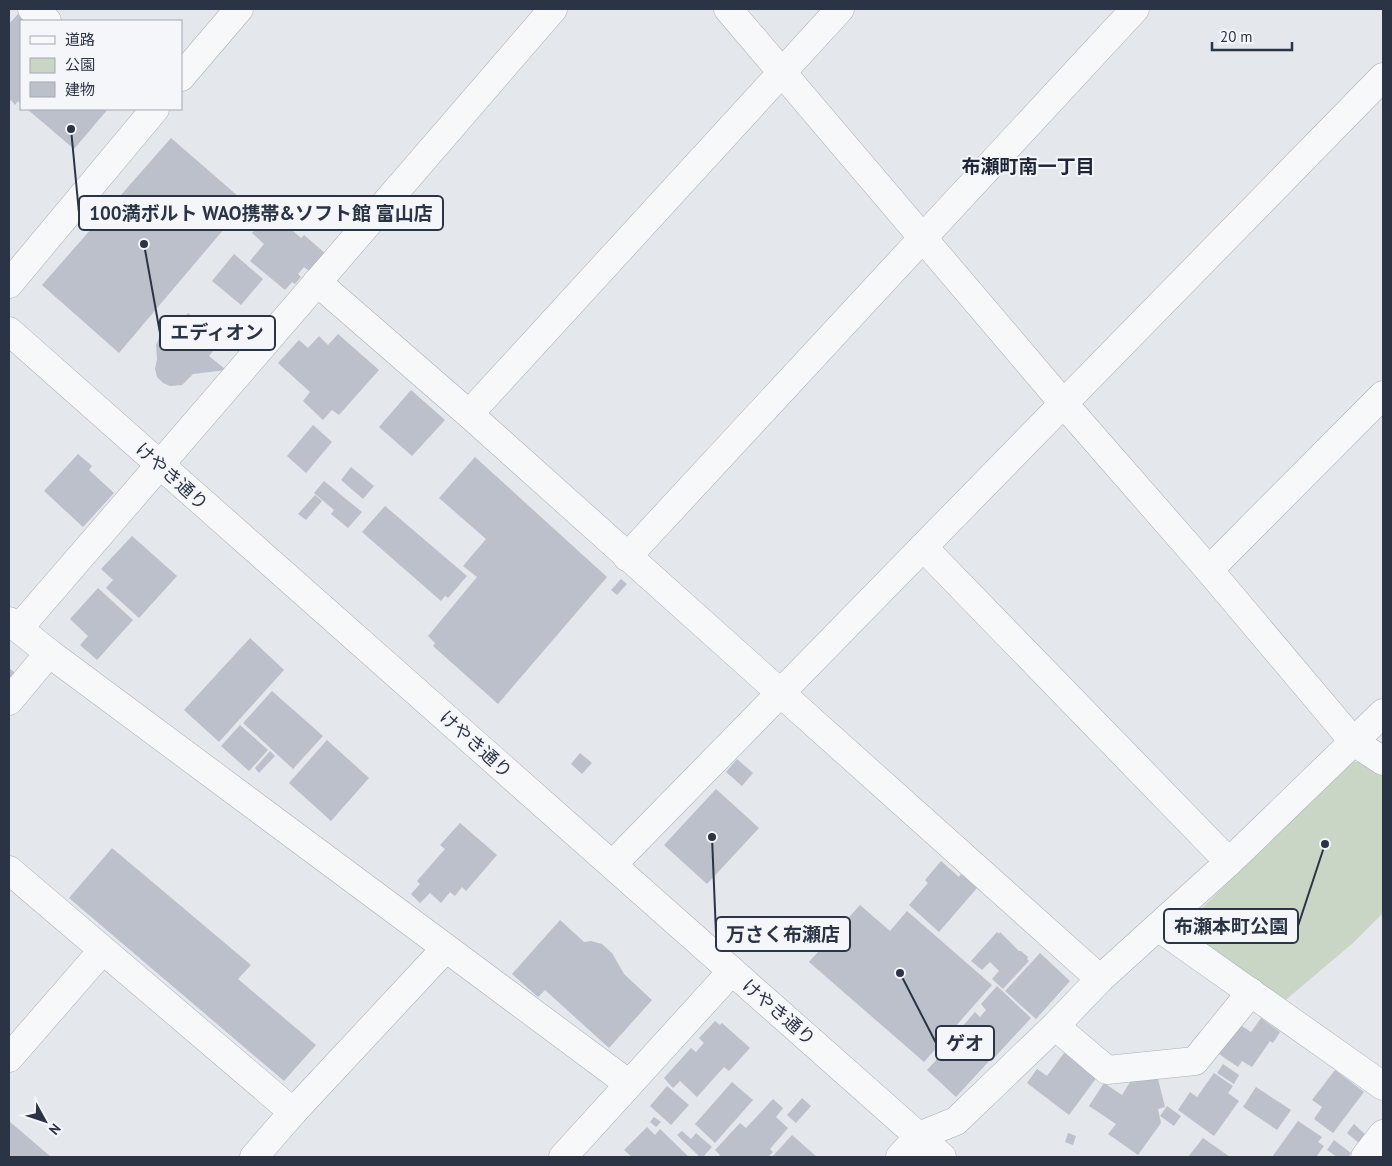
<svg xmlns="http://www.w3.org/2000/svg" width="1392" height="1166" font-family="'PT Sans','Noto Sans JP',sans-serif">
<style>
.green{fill:#c9d6c5}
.building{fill:#bbc0ca}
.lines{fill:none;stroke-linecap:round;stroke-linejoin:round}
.minor-casing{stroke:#a9aeb7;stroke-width:29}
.tertiary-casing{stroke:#a9aeb7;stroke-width:29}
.minor{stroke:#f7f8fa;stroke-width:28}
.tertiary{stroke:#f7f8fa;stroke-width:28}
.labels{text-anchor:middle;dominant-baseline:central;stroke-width:4;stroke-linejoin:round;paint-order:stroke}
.street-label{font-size:18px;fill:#2b3445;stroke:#f4f6f9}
.neighbourhood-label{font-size:19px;font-weight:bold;fill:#1d2536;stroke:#f4f6f9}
.leader{fill:none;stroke:#2b3445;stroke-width:2}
.callout-dot{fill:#2b3445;stroke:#f4f6f9;stroke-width:2}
.callout{fill:#f4f6f9;stroke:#2b3445;stroke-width:2}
.callout-label{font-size:19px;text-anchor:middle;font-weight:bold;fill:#2b3445}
</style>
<rect width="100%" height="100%" fill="#e4e7ec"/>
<polygon class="green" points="1350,761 1364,763 1383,775 1383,913 1353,943 1282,1003 1187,932 1187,923"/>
<g class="building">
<polygon points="18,14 26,21 21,21 21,104 18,101 15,105 11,100 9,103 9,24"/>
<polygon points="27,109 108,109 74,149"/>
<polygon points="171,138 246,203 119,353 42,285"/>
<polygon points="270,211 301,238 304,235 326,254 310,272 304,267 298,274 301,277 295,284 292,282 285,290 250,261 264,244 252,233"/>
<polygon points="234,254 263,279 241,305 212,281"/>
<polygon points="188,313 221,341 209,356 226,370 193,374 182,385 170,386 163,383 157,377 155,369 157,359 156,345 160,336 168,331 174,329"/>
<polygon points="338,334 379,370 339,415 332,410 323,420 303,401 310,392 278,363 299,340 308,348 319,336 328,345"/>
<polygon points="411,390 445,420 412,456 379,427"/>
<polygon points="313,425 332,442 306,473 287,456"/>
<polygon points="78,454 92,466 89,470 114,493 83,527 44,491"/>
<polygon points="475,457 607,577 498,704 433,646 435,643 428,636 477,577 463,566 486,539 439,498"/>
<polygon points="351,467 374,486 363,499 341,480"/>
<polygon points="324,481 362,512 348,528 331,514 334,510 314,493"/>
<polygon points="315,495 322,501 306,520 298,514"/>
<polygon points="385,506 467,576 448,598 445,596 441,601 362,532"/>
<polygon points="132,536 177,576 139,618 106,588 113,580 101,569"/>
<polygon points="621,579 627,584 617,595 611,590"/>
<polygon points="98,588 133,620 97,660 80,645 88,636 70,619"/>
<polygon points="250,638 284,670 219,742 184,710"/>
<polygon points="9,668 15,673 9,681"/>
<polygon points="272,691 323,736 293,769 243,723"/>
<polygon points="240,725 268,750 249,771 221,746"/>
<polygon points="327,740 369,778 331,821 289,783"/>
<polygon points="270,751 275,756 259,773 255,768"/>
<polygon points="580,753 592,763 582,774 571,764"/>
<polygon points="737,759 753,773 742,786 726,772"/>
<polygon points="716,789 759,828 707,884 664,845"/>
<polygon points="460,823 497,855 466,891 462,887 455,896 450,892 441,903 430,893 420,903 411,894 420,884 417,881 445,849 440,845"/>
<polygon points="112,848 251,965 238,979 316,1045 284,1081 69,898"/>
<polygon points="941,861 959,877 961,874 977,888 939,932 909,905 928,883 925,880"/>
<polygon points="860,905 890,931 907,911 992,985 924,1062 809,962"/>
<polygon points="560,920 584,942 591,941 602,944 612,953 624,974 652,1000 609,1048 545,990 538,997 512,974"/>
<polygon points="997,932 999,934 1000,932 1019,951 1021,951 1028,957 1027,959 1029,961 1003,989 992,979 999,971 990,962 982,970 971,961"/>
<polygon points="1040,953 1070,981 1036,1019 1005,991"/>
<polygon points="997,986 1031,1018 994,1058 961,1028 975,1012 980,1017 986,1010 981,1004"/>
<polygon points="1261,1018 1280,1032 1273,1043 1270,1041 1252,1067 1242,1061 1238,1067 1216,1052 1237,1023 1251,1032"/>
<polygon points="715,1021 720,1025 722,1023 750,1048 729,1071 724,1067 697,1097 680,1081 673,1088 664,1078 691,1048 696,1052 704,1043 699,1038"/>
<polygon points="962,1032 991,1059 956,1097 927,1070 939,1057 936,1054 947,1042 950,1045"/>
<polygon points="1067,1049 1100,1073 1069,1115 1027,1083 1037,1069 1047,1076"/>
<polygon points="1223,1064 1239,1075 1234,1084 1217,1073"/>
<polygon points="1335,1070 1364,1092 1333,1133 1314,1119 1322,1107 1312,1100"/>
<polygon points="1214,1073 1233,1086 1228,1093 1239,1101 1214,1136 1178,1110 1190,1092 1197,1097"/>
<polygon points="1157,1075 1165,1107 1158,1109 1161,1123 1138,1155 1108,1134 1116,1124 1089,1106 1104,1083 1122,1095 1130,1082"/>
<polygon points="732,1082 753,1100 715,1143 695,1124"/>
<polygon points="667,1086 689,1105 671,1125 650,1106"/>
<polygon points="1256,1087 1291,1110 1277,1130 1243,1107"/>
<polygon points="802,1098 811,1106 796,1123 787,1115"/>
<polygon points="773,1099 783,1108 776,1117 788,1128 770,1149 773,1152 768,1157 718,1157 720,1155 715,1150 740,1123 746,1128"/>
<polygon points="1167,1106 1181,1116 1174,1126 1160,1116"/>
<polygon points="654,1117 661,1122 656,1127 650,1122"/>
<polygon points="9,1121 51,1157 9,1157"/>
<polygon points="1298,1121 1322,1137 1318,1142 1324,1146 1316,1157 1272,1157"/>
<polygon points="1354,1124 1366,1135 1359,1143 1347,1133"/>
<polygon points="647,1127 655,1135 660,1129 689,1157 632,1157 624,1150"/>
<polygon points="682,1131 691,1139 696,1133 712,1147 703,1157 700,1157 677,1135"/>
<polygon points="1068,1133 1076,1136 1073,1145 1065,1142"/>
<polygon points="792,1135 817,1157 772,1157"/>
<polygon points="1203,1138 1230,1157 1188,1157"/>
<polygon points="1334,1140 1351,1153 1348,1157 1337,1157 1327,1150"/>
</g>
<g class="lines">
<defs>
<g id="minor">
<polyline points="32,9 47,21"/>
<polyline points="728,9 1064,404 1209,570 1354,742 1383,761"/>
<polyline points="181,77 239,9"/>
<polyline points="317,282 469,414 1100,979"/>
<polyline points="9,284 155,109"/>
<polyline points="469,414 840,9"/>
<polyline points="923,547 1229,862"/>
<polyline points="627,557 1135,9"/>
<polyline points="1209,570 1383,395"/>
<polyline points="9,621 49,653 629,1084"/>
<polyline points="19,628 553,9"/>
<polyline points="9,701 49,653"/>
<polyline points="612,865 1383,77"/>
<polyline points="9,870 293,1112"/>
<polyline points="1158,927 1383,1086"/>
<polyline points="1055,1026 1107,1070 1195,1061 1251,992"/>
<polyline points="9,1058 102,951"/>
<polyline points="919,1136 956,1121 1055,1026 1100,979 1229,862 1383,713"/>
<polyline points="254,1157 293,1112 445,949"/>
<polyline points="563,1157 732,971"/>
<polyline points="1365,1157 1383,1134"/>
</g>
<g id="tertiary">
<polyline points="9,331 942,1157"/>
<polyline points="900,1157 919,1136"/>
</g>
</defs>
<use href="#minor" class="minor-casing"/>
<use href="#tertiary" class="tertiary-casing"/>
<use href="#minor" class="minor"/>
<use href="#tertiary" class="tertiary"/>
</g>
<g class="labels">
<g class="street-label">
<text transform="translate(172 476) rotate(42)">けやき通り</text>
<text transform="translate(476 744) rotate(42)">けやき通り</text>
<text transform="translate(779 1012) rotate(41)">けやき通り</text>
</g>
<g class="neighbourhood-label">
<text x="1028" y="166">布瀬町南一丁目</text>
</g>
</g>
<path class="leader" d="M71 129L79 213M144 244L160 333M1325 844L1298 926M712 837L716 934M900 973L936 1043"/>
<g class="callout-dot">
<circle cx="71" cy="129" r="5"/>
<circle cx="144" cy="244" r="5"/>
<circle cx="1325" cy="844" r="5"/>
<circle cx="712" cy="837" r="5"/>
<circle cx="900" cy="973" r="5"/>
</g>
<g class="callout">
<rect x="79" y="196" width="364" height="34" rx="5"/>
<rect x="160" y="316" width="115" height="34" rx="5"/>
<rect x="1164" y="909" width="134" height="34" rx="5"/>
<rect x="716" y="917" width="134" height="34" rx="5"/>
<rect x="936" y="1026" width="58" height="34" rx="5"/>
</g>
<g class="callout-label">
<text x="261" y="220">100満ボルト WAO携帯&amp;ソフト館 富山店</text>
<text x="217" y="339">エディオン</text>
<text x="1231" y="933">布瀬本町公園</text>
<text x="783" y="941">万さく布瀬店</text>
<text x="965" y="1050">ゲオ</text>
</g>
<rect width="1392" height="1166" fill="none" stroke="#2b3445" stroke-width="20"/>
<rect x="20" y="20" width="162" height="90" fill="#f4f6f9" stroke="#a4a8b1"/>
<rect x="30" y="36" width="25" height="8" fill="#f7f8fa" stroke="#a4a8b1"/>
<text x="65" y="45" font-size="15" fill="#2b3445">道路</text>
<rect x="30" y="58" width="25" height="15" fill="#c9d6c5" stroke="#a4a8b1"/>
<text x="65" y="70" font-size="15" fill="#2b3445">公園</text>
<rect x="30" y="82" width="25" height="15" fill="#bbc0ca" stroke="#a4a8b1"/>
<text x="65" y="95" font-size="15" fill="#2b3445">建物</text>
<g transform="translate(45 1121) rotate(130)" stroke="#f4f6f9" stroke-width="4" paint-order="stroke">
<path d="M0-4L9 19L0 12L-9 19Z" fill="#2b3445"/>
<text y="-8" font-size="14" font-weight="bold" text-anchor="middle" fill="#2b3445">N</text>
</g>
<path d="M1212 42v8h80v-8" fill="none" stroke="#2b3445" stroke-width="2.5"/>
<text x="1220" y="42" font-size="15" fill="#2b3445" stroke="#f4f6f9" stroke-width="4" paint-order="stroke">20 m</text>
</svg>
